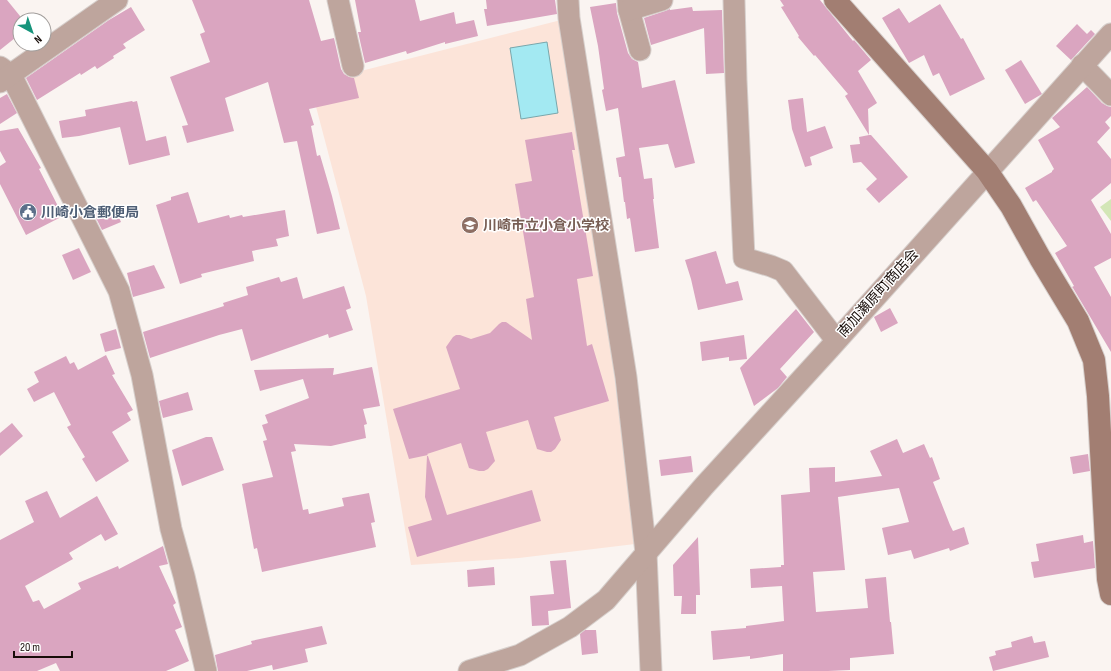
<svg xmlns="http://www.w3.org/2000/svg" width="1111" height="671" font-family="'Sofia Sans Condensed','Noto Sans JP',sans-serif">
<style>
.built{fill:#fce4d9}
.green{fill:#d3e6b6}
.water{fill:#a3e9f2;stroke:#79a7ac}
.building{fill:#daa5c0}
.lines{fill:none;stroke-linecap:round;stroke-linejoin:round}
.street-casing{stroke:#d6cfcc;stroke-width:23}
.secondary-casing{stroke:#d6cfcc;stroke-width:24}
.street{stroke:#bea59d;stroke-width:21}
.secondary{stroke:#a27e72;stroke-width:22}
.labels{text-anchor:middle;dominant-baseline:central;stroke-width:3;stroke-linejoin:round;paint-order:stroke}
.service-label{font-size:14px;font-weight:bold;fill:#4e5e75;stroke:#fff;text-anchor:start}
.education-label{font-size:14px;font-weight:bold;fill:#785e54;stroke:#fff;text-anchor:start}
.street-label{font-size:14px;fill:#170c08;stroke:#fff}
</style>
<rect width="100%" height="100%" fill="#faf4f1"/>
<polygon class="built" points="561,20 606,309 635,544 519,558 411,565 366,296 310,84"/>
<polygon class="green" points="1111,199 1111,221 1100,207"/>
<polygon class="water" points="547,42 558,113 521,119 510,48"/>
<g class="building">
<polygon points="0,0 7,0 20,16 20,34 0,50"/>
<polygon points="192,0 309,0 321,41 334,38 341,69 344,74 349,77 354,78 359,98 309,109 314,125 311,126 317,156 320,155 332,196 340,229 317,234 297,141 284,143 268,82 225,98 234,131 187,143 182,126 188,125 170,77 210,62 200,34 205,32"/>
<polygon points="355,0 415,0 420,21 454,12 456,24 474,20 478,36 445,44 445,42 407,54 406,51 365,63 358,32 361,32"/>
<polygon points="486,0 555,0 557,14 487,26 484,9 487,9"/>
<polygon points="780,0 820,0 853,41 854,40 871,60 858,71 877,103 868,109 869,135 871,135 908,177 879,203 866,189 877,179 861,162 853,163 850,145 860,144 859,137 869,135 845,96 848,94 815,55 814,56 798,37 799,36 781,7 784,6"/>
<polygon points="616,3 617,13 628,53 632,59 638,62 642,88 675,80 695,163 675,168 668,144 639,148 644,179 652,178 654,199 653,199 659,248 635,252 630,218 627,219 625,202 624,202 621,177 619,177 616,158 625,156 618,108 606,111 602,90 604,89 598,46 590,7"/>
<polygon points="940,4 961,39 963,38 985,79 950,96 939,73 933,76 924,55 909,63 882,18 899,8 909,23"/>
<polygon points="131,7 145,30 123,44 126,48 113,56 114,58 97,69 95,66 81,75 80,73 37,100 26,78 109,20"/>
<polygon points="692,7 693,11 722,10 724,73 706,74 704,28 651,45 644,18 665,11 670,9 670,10"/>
<polygon points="1077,24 1087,34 1091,30 1095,34 1071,60 1056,46"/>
<polygon points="1021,60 1042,94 1025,104 1005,70"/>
<polygon points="1087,87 1102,103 1107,106 1111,107 1111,116 1105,122 1110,128 1097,142 1111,159 1111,183 1091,200 1111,234 1111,258 1094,267 1111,297 1111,352 1073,288 1072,287 1074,286 1055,253 1067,246 1036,200 1033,202 1025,188 1052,172 1052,171 1054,169 1038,140 1060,127 1052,118"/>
<polygon points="7,94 17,113 0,124 0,98"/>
<polygon points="803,98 807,132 825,126 833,148 810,157 812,165 805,167 792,129 788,100"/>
<polygon points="132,101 133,102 137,101 146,141 166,136 170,155 129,165 120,127 79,136 62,138 59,121 86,116 85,110"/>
<polygon points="18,128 41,168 39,169 63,216 26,235 0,184 0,166 6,162 0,151 0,131"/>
<polygon points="572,132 575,150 572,150 593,276 577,279 587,346 592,344 609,401 554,417 561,440 555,449 551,452 547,452 537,449 528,420 486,432 495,461 488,469 484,471 479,471 469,468 461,443 427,454 428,455 409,459 393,409 460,389 446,347 453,337 456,335 460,335 471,339 490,333 499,324 502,322 506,322 532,340 526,299 534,297 515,184 532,181 525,140"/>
<polygon points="188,192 198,223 229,215 230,218 242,215 243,217 285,210 289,236 276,239 278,246 252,251 254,261 201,274 202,277 180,284 156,205 171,200 171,197"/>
<polygon points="108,207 114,207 121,222 102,230 94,214"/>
<polygon points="79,248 91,272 73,280 62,255"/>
<polygon points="716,251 726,284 738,281 743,300 698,310 691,279 685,260"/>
<polygon points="154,265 165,288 133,297 127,273"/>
<polygon points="279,277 281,282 297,277 303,299 344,286 351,308 346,310 353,330 329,338 328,334 251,361 242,329 219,335 150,358 143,332 224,306 223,303 248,295 246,287"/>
<polygon points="890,308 898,323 881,332 874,317"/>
<polygon points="796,309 814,332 780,369 787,377 778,388 754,406 740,368"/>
<polygon points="116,329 121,348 105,352 100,334"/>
<polygon points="744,335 747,359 729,361 729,357 702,361 700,342"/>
<polygon points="106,355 115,374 112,375 133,410 127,413 131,420 112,432 129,461 96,482 82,459 85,457 67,427 71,425 54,392 34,402 27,389 39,382 34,372 66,356 70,364 74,362 78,370"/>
<polygon points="372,367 380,406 363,409 367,424 364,425 366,438 331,446 294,444 296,451 291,452 303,510 308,509 309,514 344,506 342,498 369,493 375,522 371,523 376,547 262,572 257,548 254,549 242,484 273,477 263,441 267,440 262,425 268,423 265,415 309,398 303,379 260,391 254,370 334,368 333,375"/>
<polygon points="188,392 193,410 163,418 159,401"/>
<polygon points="12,423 23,436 0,456 0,433"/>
<polygon points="206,437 212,437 224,470 182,486 172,450"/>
<polygon points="897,439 903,453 924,444 930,458 932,457 940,479 933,482 950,525 953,531 964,527 969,544 950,551 949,548 914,559 911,550 888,555 882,528 909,522 899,488 838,497 845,570 813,572 816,612 868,608 865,579 886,577 890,622 891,622 894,654 850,658 850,670 828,671 783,671 783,654 750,659 750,656 713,660 711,631 746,628 746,626 784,621 782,586 751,588 750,569 781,567 781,565 784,565 781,495 810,492 809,468 835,467 835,482 882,476 870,451"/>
<polygon points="1088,454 1090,471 1073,474 1070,457"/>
<polygon points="427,456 428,456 447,515 532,490 541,521 417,557 408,527 432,520 425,497"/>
<polygon points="691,456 693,472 661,476 659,460"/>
<polygon points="47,491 60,518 97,496 118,534 105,541 101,534 69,553 73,559 25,586 33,602 39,600 44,609 81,589 78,583 118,566 119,569 163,546 168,564 159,566 176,603 173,605 182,627 175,630 189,661 166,671 60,671 56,663 37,671 0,671 0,540 34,522 25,501"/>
<polygon points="1083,535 1084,543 1093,541 1095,568 1034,578 1031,562 1039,561 1036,544"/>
<polygon points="698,537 700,595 696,595 696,614 681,614 682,596 674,596 673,565"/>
<polygon points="566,560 571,608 548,611 549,625 532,626 530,596 554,594 550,561"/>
<polygon points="494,567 495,585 468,587 467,570"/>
<polygon points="322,626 327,644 305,649 308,662 273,670 272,665 247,671 218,671 215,655 252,644 251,641"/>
<polygon points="585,630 596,630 598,653 582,655 580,634"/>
<polygon points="1032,636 1034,643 1045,641 1049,657 993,671 989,657 996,655 995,651 1012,647 1011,642"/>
</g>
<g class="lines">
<defs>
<g id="street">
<polyline points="338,0 353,66"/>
<polyline points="568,0 569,18 626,377 646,553 651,671"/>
<polyline points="628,0 629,10 640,50"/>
<polyline points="734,0 736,80 744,258 771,266 783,271 836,340"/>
<polyline points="629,10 662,0"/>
<polyline points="1082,65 1111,95"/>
<polyline points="0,67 11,75 119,291 142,375 171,529 184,576 206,671"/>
<polyline points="0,82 117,0"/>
<polyline points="469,671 520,655 570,627 606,600 704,486 830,348 1111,34"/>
</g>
<polyline id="secondary" points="835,0 987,171 1011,206 1040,258 1078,321 1094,360 1098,396 1108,579 1111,594"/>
</defs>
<use href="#street" class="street-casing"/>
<use href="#secondary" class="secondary-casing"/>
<use href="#street" class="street"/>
<use href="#secondary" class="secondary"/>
</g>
<defs>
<symbol id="civic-disc" viewBox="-11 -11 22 22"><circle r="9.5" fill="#5c6f8a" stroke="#fff"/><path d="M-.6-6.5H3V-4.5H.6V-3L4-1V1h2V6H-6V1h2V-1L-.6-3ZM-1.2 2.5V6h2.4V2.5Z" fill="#fff"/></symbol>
<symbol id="school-disc" viewBox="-11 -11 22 22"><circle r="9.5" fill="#8d6e63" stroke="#fff"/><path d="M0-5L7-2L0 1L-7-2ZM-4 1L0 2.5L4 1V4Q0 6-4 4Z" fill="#fff"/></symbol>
</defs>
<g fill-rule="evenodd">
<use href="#civic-disc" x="18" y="202" width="20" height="20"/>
<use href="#school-disc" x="460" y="215" width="20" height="20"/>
</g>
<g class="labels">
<g class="service-label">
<text x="41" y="212">川崎小倉郵便局</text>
</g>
<g class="education-label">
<text x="483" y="225">川崎市立小倉小学校</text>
</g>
<g class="street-label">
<text transform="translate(878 293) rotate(-48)">南加瀬原町商店会</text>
</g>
</g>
<g transform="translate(32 32) rotate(140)"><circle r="19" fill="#ffffff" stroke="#a29e9c"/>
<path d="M0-3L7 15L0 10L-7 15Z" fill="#16947b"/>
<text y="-6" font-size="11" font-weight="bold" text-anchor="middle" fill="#170c08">N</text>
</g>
<path d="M14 651v6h58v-6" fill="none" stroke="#170c08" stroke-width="2"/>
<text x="20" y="651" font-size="12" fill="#170c08" stroke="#ffffff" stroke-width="3" paint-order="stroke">20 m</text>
</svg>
